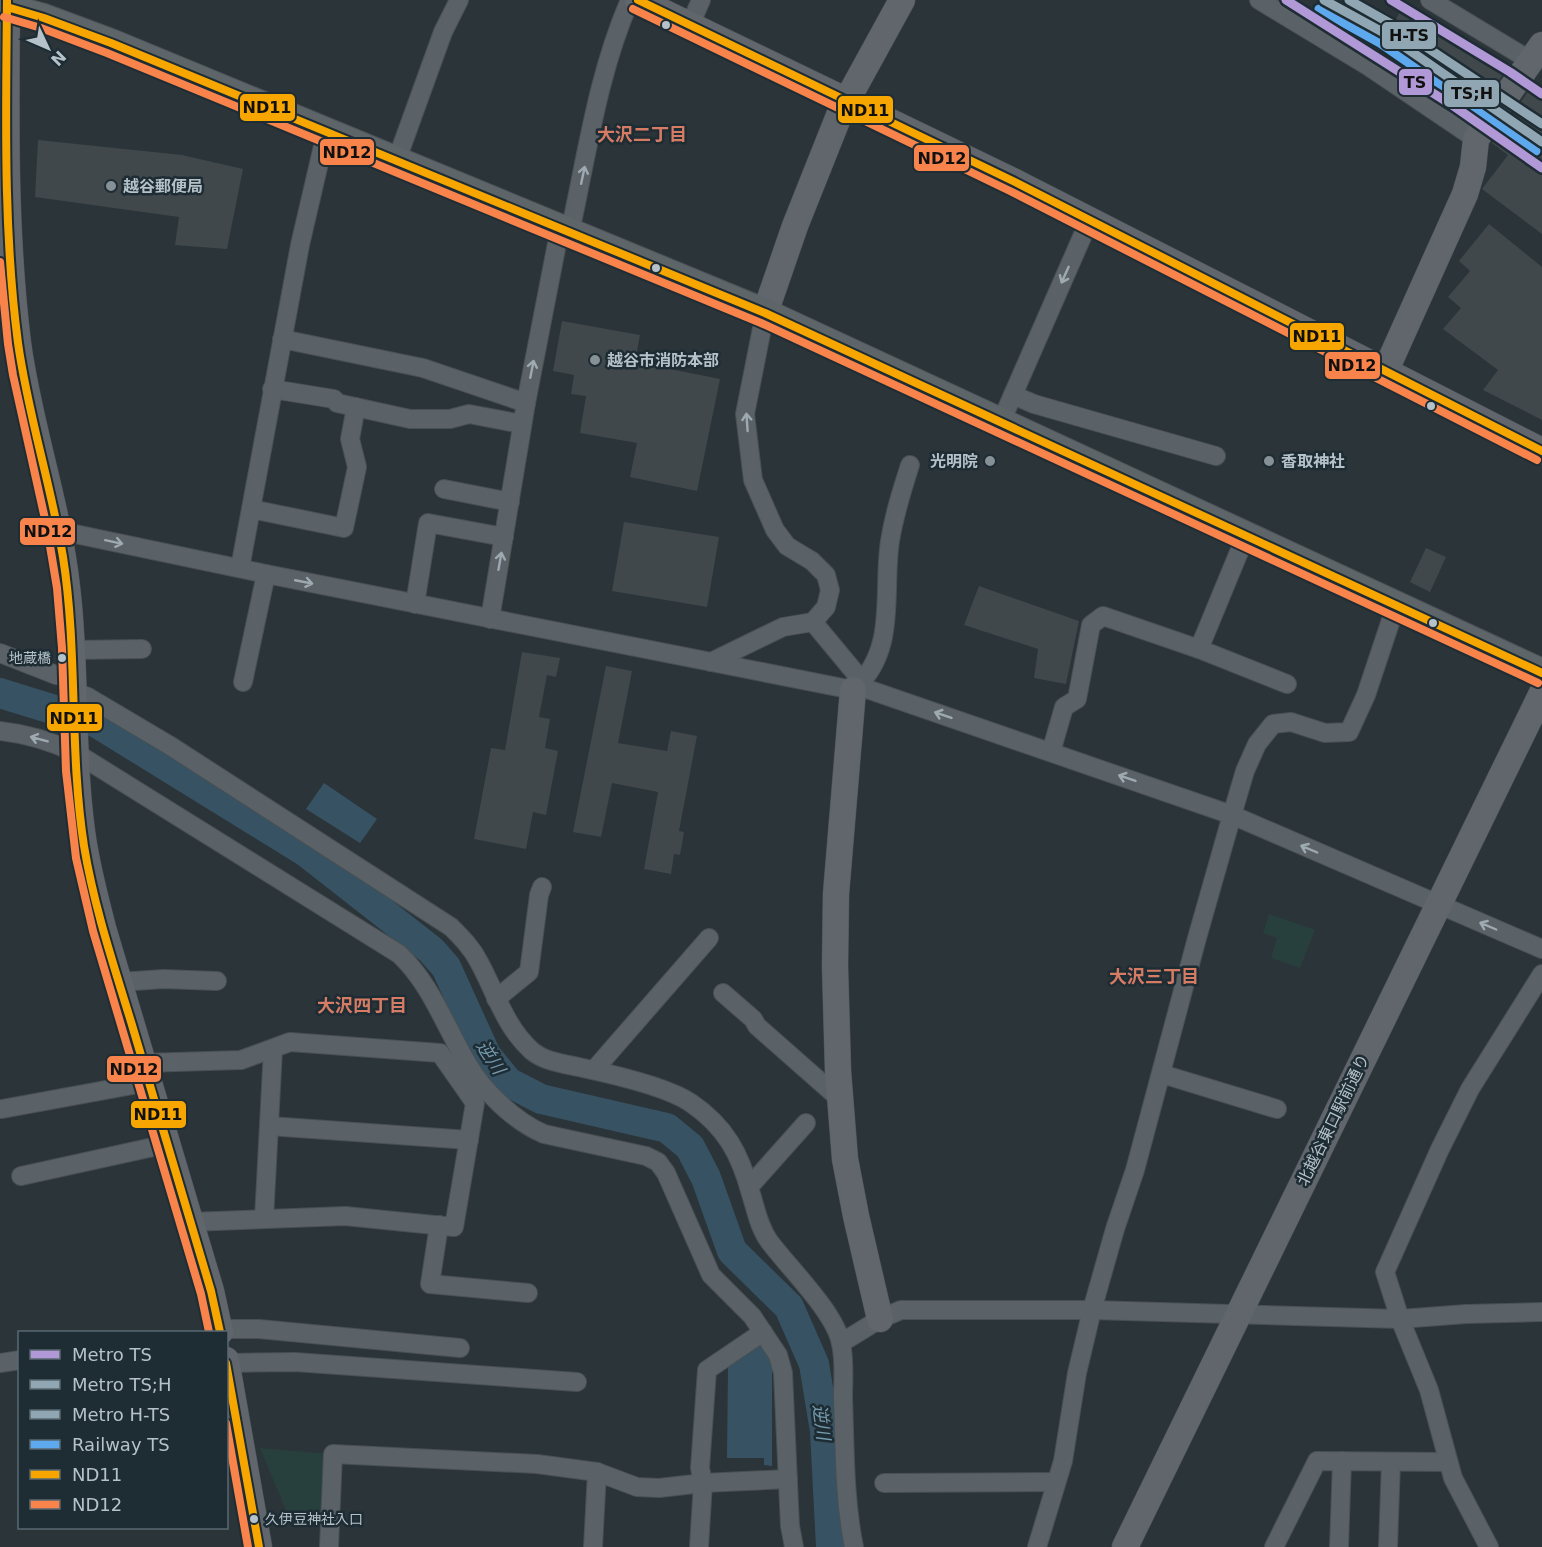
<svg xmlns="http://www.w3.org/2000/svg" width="1542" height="1547" font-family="'DejaVu Sans','Noto Sans JP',sans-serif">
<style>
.green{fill:#28403d}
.water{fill:#375363}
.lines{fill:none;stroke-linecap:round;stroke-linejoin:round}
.river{stroke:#375363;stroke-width:30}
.building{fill:#40484c}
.street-casing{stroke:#495054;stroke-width:20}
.secondary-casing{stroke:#495054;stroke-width:27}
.primary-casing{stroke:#495156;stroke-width:30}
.street{stroke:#5b6267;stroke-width:18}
.secondary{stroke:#60666c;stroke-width:26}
.primary{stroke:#5d6569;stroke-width:28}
.bus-1-casing{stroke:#1e2c34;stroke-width:12}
.bus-2-casing{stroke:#1e2c34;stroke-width:12}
.bus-1{stroke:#f7a600;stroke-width:8}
.bus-2{stroke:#f8844c;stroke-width:8}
.rail-1-casing{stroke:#1e2c34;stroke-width:14}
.rail-1{stroke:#5ea8ed;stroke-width:9}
.metro-1-casing{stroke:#1e2c34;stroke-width:14}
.metro-2-casing{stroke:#1e2c34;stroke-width:14}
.metro-3-casing{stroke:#1e2c34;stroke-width:14}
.metro-1{stroke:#b199d7;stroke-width:9}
.metro-2{stroke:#90a7b3;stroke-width:9}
.metro-3{stroke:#90a7b3;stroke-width:9}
.oneway{stroke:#9eaab1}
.bus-dot{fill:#b5c2ca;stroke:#1e2c34;stroke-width:2}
.poi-dot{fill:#859097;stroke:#1e2c34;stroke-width:2}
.labels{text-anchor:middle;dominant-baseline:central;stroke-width:5;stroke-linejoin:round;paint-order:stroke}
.bus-label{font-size:14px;fill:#b5c2ca;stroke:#1e2c34;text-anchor:end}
.poi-label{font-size:16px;font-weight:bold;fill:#b5c2ca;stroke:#1e2c34;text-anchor:start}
.street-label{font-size:16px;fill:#b5c2ca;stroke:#1e2c34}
.neighbourhood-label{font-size:18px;font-weight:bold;fill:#d67b64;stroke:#1e2c34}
.water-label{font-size:18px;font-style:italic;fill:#759aad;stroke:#1e2c34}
.line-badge{stroke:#1e2c34;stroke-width:2}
.pale-badge-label{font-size:16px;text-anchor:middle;font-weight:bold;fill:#111}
</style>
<rect width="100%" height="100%" fill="#2b3439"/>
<g class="green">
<polygon points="1269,914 1315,930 1300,968 1271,958 1277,938 1263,933"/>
<polygon points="260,1448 328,1454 325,1518 288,1515"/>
</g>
<g class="water">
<polygon points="324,783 377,819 360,843 306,809"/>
<polygon points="761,1344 765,1347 772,1366 772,1466 764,1465 764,1458 727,1458 728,1365"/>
</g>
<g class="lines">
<polyline class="river" points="0,693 97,723 306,852 431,950 446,967 486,1055 508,1082 541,1099 667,1128 690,1147 706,1178 732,1251 789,1307 814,1364 825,1431 831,1547"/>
</g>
<g class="building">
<polygon points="1405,4 1509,66 1470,121 1356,46 1370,21 1388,32"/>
<polygon points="1534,83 1542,88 1542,234 1482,189 1508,155 1492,143"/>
<polygon points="38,140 182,155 243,169 227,249 175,245 179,217 35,197"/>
<polygon points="1489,224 1542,267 1542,420 1483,390 1498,370 1443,329 1461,308 1448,297 1470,271 1459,261"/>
<polygon points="562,321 640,335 635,362 720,379 697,491 630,477 637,443 580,433 586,396 571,394 574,375 553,371"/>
<polygon points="624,522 719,537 707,607 612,591"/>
<polygon points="1426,548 1446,557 1430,592 1410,582"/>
<polygon points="979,586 1079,621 1066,684 1034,678 1038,649 964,625"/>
<polygon points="522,652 560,658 556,677 547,675 539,717 550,719 545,748 558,751 546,815 533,812 526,849 474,839 491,748 505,750"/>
<polygon points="606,666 632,671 618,743 667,751 671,731 697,736 679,831 684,832 680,855 674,854 671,874 644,869 658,792 612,783 601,837 573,832"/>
</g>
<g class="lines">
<defs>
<g id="street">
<polyline points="1259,0 1368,66 1476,139"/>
<polyline points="1430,0 1531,61"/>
<polyline points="690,25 701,0"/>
<polyline points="396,162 443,32 459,0"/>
<path d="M570,232c17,-78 28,-159 60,-232"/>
<polyline points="765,313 745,414 753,480 775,530 787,546 812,561 826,575 830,590 826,607 813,622 862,681"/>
<polyline points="282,339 423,368 526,403"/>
<polyline points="272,389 334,399 337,403 410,419 450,419 469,414 522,424"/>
<polyline points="1013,395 1034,404 1216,456"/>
<polyline points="1001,422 1089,221"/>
<polyline points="444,489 510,502"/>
<polyline points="251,509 344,528 357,467 350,439 356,407"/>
<polyline points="56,530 266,574 853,690 867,689 1232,815 1542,949"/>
<polyline points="240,568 300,245 326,133"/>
<polyline points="415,604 428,523 504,537"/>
<polyline points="490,619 526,403 560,228"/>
<polyline points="1199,649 1246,535"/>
<polyline points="73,650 142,649"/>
<polyline points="0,653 56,675 74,678"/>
<polyline points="711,662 783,627 813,622"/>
<polyline points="243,682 266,574"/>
<path d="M855,688c43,-39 27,-96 35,-147 4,-26 12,-51 20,-76"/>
<path d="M75,692l13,5 81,48 282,182c11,11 21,21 28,35 17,31 26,65 53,89 13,11 34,13 51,17 28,6 85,19 108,35 35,24 49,51 60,91 5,16 8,33 18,47 19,26 67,72 72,103 4,17 2,37 2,54 2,50 1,100 11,149"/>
<path d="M0,731c27,3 51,10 76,22l323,201c32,30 46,72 68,109 16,28 47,58 77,71l102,22 12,6 8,11 45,102 41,41 26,39 5,18 7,153 4,21"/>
<polyline points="1051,752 1064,707 1077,699 1091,625 1103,616 1199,649 1287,684"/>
<polyline points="120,982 163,979 217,981"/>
<polyline points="723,993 753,1019 757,1026 841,1100"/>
<polyline points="496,999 529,972 539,895 542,887"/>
<polyline points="143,1063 241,1060 290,1042 440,1053 475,1103 454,1227 345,1216 190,1222"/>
<polyline points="594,1070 709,938"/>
<polyline points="1162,1074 1277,1109"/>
<polyline points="2,1109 149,1082"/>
<polyline points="269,1126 469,1140"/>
<polyline points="21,1176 167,1144"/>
<polyline points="749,1187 806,1123"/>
<polyline points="264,1219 273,1049"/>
<polyline points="439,1225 430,1284 528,1293"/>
<polyline points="220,1329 259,1329 460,1348"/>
<polyline points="841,1343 880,1319 901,1310 1092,1310 1400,1319 1466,1314 1542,1312"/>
<polyline points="0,1363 20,1360"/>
<polyline points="227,1363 295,1362 577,1382"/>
<polyline points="884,1483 1056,1482"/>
<polyline points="329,1547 333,1454 537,1464 597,1472 637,1487 659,1488 703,1483 788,1479"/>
<polyline points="593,1547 597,1472"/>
<polyline points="699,1547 703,1483 700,1468 707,1370 763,1332"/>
<polyline points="1037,1547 1063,1461 1077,1373 1092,1310 1115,1229 1135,1170 1197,938 1232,815 1245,771 1257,744 1273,724 1291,722 1325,733 1349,732 1366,695 1396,605"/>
<polyline points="1274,1547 1317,1461 1448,1462"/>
<polyline points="1339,1547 1342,1461"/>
<polyline points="1388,1547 1391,1462"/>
<polyline points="1489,1547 1453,1478 1429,1390 1400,1319 1385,1272 1440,1149 1470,1089 1542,974"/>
</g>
<g id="secondary">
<path d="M7,0c-1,114 -3,230 11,343 11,82 40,162 49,244 10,81 4,163 15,244 4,33 13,65 21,97l108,363 9,41"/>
<polyline points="638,0 1015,182 1542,451"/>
<polyline points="765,313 795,226 840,113 902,0"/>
<polyline points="1385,372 1465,194 1473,167 1476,139 1542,45"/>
<polyline points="853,690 836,894 835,966 838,1071 845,1159 856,1216 880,1319"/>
<polyline points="226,1360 259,1547"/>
<polyline points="1125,1547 1542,693"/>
</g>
<polyline id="primary" points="0,6 44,18 111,43 765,313 1542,673"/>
</defs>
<use href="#street" class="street-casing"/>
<use href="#secondary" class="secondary-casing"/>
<use href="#primary" class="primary-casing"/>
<use href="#street" class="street"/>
<use href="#secondary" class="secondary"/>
<use href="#primary" class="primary"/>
<defs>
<g id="bus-1">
<path d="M7,0c-1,114 -4,230 11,343 10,72 33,142 45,214 15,95 6,193 21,289 10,61 30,120 48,179 26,89 53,177 79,266l9,41"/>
<polyline points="638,0 1015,182 1542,451"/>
<polyline points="7,7 44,18 111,43 765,313 1542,673"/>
<polyline points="226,1363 259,1547"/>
</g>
<g id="bus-2">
<polyline points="633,9 1010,191 1537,460"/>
<polyline points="4,17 41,28 107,53 761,323 1538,683"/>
<polyline points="0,262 8,344 13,375 47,528 57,588 62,648 66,771 76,858 93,931 201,1294 209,1332"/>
<polyline points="226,1423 248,1547"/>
</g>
</defs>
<use href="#bus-1" class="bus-1-casing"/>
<use href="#bus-2" class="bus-2-casing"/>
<use href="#bus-1" class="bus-1"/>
<use href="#bus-2" class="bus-2"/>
<defs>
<polyline id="rail-1" points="1319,9 1380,43 1536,151"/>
</defs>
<use href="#rail-1" class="rail-1-casing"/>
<use href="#rail-1" class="rail-1"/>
<defs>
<g id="metro-1">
<polyline points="1286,0 1455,107 1542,168"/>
<polyline points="1391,0 1510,72 1542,94"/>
</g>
<polyline id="metro-2" points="1324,0 1386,34 1542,142"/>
<polyline id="metro-3" points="1349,0 1393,25 1542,124"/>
</defs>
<use href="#metro-1" class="metro-1-casing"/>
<use href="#metro-2" class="metro-2-casing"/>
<use href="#metro-3" class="metro-3-casing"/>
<use href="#metro-1" class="metro-1"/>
<use href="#metro-2" class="metro-2"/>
<use href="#metro-3" class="metro-3"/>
</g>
<defs><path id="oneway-shaft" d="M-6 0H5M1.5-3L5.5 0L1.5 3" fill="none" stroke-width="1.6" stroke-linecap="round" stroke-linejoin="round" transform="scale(1.5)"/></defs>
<g class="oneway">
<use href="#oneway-shaft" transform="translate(583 175) rotate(-78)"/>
<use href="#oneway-shaft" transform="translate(1065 275) rotate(114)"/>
<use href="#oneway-shaft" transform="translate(532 369) rotate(-79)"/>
<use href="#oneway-shaft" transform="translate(747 422) rotate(-94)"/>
<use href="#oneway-shaft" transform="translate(114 542) rotate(12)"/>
<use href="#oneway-shaft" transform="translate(500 561) rotate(-80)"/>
<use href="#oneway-shaft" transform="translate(304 582) rotate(11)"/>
<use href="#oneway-shaft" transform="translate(943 715) rotate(-161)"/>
<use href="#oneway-shaft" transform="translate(39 739) rotate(-165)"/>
<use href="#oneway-shaft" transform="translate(1127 778) rotate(-161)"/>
<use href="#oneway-shaft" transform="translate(1309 849) rotate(-157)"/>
<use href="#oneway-shaft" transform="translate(1488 926) rotate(-157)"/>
</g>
<g class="bus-dot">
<circle cx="666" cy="25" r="5"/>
<circle cx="656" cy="268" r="5"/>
<circle cx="1431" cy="406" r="5"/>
<circle cx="1433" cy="623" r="5"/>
<circle cx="62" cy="658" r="5"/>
<circle cx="254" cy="1519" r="5"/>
</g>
<g class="poi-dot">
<circle cx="111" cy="186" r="6"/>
<circle cx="595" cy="360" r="6"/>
<circle cx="990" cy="461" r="6"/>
<circle cx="1269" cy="461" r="6"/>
</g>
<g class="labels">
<g class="bus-label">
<text x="51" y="658">地蔵橋</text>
<text x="265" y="1519" text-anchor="start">久伊豆神社入口</text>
</g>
<g class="poi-label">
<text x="123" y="186">越谷郵便局</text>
<text x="607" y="360">越谷市消防本部</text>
<text x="978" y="461" text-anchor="end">光明院</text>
<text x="1281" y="461">香取神社</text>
</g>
<g class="street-label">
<text transform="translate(1333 1120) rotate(-64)">北越谷東口駅前通り</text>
</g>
<g class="neighbourhood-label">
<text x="642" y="134">大沢二丁目</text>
<text x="1154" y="976">大沢三丁目</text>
<text x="362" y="1005">大沢四丁目</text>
</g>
<g class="water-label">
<text transform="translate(491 1057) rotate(57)">逆川</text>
<text transform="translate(822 1422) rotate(83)">逆川</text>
</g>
</g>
<g class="line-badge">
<rect x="1381" y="21" width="56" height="29" rx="6" fill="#90a7b3"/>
<rect x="1398" y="68" width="35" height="28" rx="6" fill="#b199d7"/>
<rect x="1443" y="79" width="57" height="29" rx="6" fill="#90a7b3"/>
<rect x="239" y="93" width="57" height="29" rx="6" fill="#f7a600"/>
<rect x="837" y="95" width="57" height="29" rx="6" fill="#f7a600"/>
<rect x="319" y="138" width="56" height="28" rx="6" fill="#f8844c"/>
<rect x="913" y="144" width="57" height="28" rx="6" fill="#f8844c"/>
<rect x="1289" y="322" width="56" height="29" rx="6" fill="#f7a600"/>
<rect x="1324" y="351" width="57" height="29" rx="6" fill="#f8844c"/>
<rect x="19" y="517" width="57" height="29" rx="6" fill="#f8844c"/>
<rect x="46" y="703" width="57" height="29" rx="6" fill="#f7a600"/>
<rect x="106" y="1055" width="56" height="28" rx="6" fill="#f8844c"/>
<rect x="130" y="1100" width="57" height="29" rx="6" fill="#f7a600"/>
</g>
<g class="pale-badge-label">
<text x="1409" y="41">H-TS</text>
<text x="1415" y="88">TS</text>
<text x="1472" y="99">TS;H</text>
<text x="267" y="113">ND11</text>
<text x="865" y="116">ND11</text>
<text x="347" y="158">ND12</text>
<text x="942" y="164">ND12</text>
<text x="1317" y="342">ND11</text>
<text x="1352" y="371">ND12</text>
<text x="48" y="537">ND12</text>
<text x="74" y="724">ND11</text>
<text x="134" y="1075">ND12</text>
<text x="158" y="1120">ND11</text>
</g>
<rect x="18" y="1331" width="210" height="198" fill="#1e2c34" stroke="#5a6870" stroke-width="1.5"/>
<rect x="30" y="1350" width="30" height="9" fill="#b199d7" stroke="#5a6870" stroke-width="1.5"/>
<text x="72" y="1361" font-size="18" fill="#b5c2ca">Metro TS</text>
<rect x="30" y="1380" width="30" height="9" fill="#90a7b3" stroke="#5a6870" stroke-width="1.5"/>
<text x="72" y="1391" font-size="18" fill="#b5c2ca">Metro TS;H</text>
<rect x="30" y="1410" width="30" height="9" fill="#90a7b3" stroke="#5a6870" stroke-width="1.5"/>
<text x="72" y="1421" font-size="18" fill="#b5c2ca">Metro H-TS</text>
<rect x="30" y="1440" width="30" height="9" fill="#5ea8ed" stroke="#5a6870" stroke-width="1.5"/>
<text x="72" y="1451" font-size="18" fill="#b5c2ca">Railway TS</text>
<rect x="30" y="1470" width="30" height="9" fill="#f7a600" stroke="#5a6870" stroke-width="1.5"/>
<text x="72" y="1481" font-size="18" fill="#b5c2ca">ND11</text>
<rect x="30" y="1500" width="30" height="9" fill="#f8844c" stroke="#5a6870" stroke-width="1.5"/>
<text x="72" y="1511" font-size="18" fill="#b5c2ca">ND12</text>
<g transform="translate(48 48) rotate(134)" stroke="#1e2c34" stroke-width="4.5" paint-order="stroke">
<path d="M0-4.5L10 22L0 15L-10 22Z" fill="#b5c2ca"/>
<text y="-9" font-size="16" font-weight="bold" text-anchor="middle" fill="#b5c2ca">N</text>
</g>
</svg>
